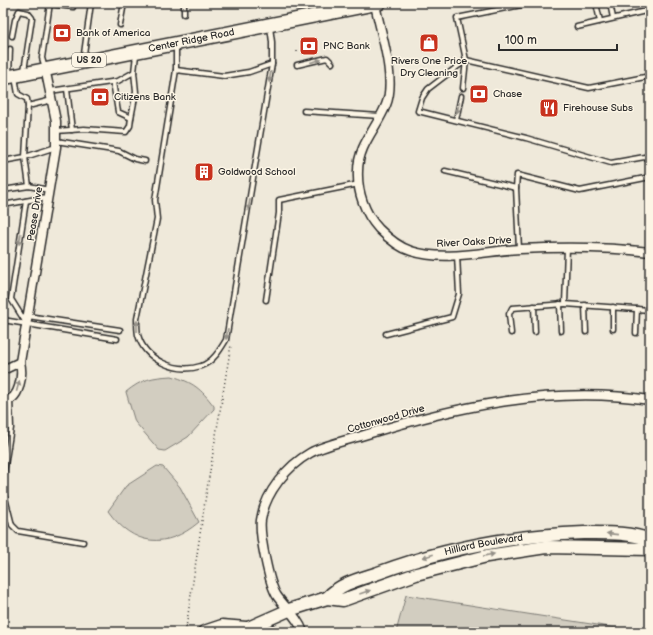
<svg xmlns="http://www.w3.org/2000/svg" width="653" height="635" font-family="'Balsamiq Sans',sans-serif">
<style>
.green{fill:#d2cdc0;stroke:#7e7c76}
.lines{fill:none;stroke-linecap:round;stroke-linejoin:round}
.service-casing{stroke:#2b2b2b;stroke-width:7}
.minor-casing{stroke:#2b2b2b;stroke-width:11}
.secondary-casing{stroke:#2b2b2b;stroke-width:15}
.primary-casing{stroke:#2b2b2b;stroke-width:16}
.path{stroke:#2b2b2b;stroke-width:1.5;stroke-dasharray:1 3;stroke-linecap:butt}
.service{stroke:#fcf5e5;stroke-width:4}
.minor{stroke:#fcf5e5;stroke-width:8}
.secondary{stroke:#fcf5e5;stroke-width:12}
.primary{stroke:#fcf5e5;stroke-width:13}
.oneway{fill:#949088}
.labels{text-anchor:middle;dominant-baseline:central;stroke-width:3;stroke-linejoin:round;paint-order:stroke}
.shield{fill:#fcf5e5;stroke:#6a6863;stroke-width:1}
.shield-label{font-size:9px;font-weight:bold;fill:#2b2b2b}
.poi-label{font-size:10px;fill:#2b2b2b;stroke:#fcf5e5;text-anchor:start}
.street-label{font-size:10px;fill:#2b2b2b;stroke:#fcf5e5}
</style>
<rect width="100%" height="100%" fill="#efe9da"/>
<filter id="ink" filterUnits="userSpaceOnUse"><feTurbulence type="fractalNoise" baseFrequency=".025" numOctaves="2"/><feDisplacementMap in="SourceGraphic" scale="8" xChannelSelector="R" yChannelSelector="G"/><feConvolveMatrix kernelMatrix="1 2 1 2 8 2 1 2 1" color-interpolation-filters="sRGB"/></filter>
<g filter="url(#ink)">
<g class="green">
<path d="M172,376c22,7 28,12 42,30v3l-26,28 -23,14 -6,-1 -24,-28 -9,-30c16,-13 26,-15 46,-16z"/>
<path d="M157,466l6,1 17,20 19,35c-33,28 -66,24 -91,-11l18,-25z"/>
<polygon points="406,595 642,632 396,632"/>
</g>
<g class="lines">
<defs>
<g id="service">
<polyline points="531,3 457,18 466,60 589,88 650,76"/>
<polyline points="596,3 600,21"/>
<polyline points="610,3 613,18"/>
<polyline points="50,4 73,7"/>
<polyline points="3,5 3,3"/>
<polyline points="184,14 184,3"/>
<polyline points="120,25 124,3"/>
<polyline points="577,27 650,10"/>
<polyline points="12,36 15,20 19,11 28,13 32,18 24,71"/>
<path d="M176,45v25l-21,130 2,19 -20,100c0,5 0,11 1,16 7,25 38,39 63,31 12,-4 19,-16 25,-26l46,-276v-22l-2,-15"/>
<polyline points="466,60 428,89 422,98 418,111 526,138 611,163 650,156"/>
<polyline points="83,61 91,3"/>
<polyline points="297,65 327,58 332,63"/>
<polyline points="45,68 42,58 50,3"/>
<polyline points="176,70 224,76 249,72 272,64"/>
<polyline points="9,75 10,49"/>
<polyline points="15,77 18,94 27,99 28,106 52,100"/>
<polyline points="113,82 118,112 131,118 136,92 134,72"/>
<polyline points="463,88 466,60"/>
<polyline points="67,89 72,130"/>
<polyline points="50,91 118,81 134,72 136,55"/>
<polyline points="304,111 380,116"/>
<polyline points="456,120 461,96"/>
<polyline points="56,131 84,129 126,132 130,126 131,118"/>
<polyline points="56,141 119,151 135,159 145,161"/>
<polyline points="3,161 25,157 28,106"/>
<polyline points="445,171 516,188"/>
<polyline points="29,186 25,157 56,147"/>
<polyline points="3,190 29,186 49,190"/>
<polyline points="26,201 11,299 26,323"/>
<polyline points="3,205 47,197"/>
<polyline points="567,248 565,304 650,310"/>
<polyline points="519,249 516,188 517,175 580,191 650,177"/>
<polyline points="266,300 279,213 279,200 359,184"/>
<polyline points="560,304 561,331"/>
<polyline points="585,305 586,332"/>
<polyline points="534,306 535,332"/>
<polyline points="613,307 613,329"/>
<polyline points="28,316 120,330"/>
<polyline points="3,320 117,339"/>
<polyline points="511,333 509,314 512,308 565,304"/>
<polyline points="636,333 637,309"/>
<polyline points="386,334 452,317 459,294 457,255"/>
<polyline points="3,478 11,428 10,399"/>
<polyline points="3,490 12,525 18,531 83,542"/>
</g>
<g id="minor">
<path d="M375,4c5,27 22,75 11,101 -9,23 -28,40 -28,66 -1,21 7,43 21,58 9,9 19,18 32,22 34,11 74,0 109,-2 43,-2 87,-2 130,3"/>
<polyline points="3,370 20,362"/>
<path d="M3,400c17,3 20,-26 17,-38l36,-215v-26l-11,-53"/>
<path d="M303,632c-5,-15 -17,-23 -26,-36 -8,-12 -18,-62 -16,-76 4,-27 26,-54 49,-67 12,-7 37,-13 51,-17 92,-29 192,-51 289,-36"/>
</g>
<g id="secondary">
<path id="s1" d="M327,598c14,-15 33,-19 51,-25 68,-25 134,-38 206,-40 21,0 46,-1 66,7"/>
<polyline points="204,632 222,626 246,628"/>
<polyline points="239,632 289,610 327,598 343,600 416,574 487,556 546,547 650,549"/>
</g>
<g id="primary">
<path id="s2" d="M3,78l376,-75"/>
</g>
</defs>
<use href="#service" class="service-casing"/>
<use href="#minor" class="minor-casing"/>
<use href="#secondary" class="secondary-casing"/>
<use href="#primary" class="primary-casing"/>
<g class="path">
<polyline points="297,51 297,55"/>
<polyline points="186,628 205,501 231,345"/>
</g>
<use href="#service" class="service"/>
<use href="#minor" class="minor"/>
<use href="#secondary" class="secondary"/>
<use href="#primary" class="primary"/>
</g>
<defs><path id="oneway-solid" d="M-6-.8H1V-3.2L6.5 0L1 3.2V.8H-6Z"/></defs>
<g class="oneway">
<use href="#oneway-solid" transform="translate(316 61) rotate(-14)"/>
<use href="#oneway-solid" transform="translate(270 77) rotate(99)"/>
<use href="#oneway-solid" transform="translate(458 108) rotate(104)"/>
<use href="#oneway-solid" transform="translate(249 205) rotate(99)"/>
<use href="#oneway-solid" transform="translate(20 239) rotate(99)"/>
<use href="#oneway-solid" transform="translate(137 326) rotate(-91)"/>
<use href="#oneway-solid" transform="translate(227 334) rotate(100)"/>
<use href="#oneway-solid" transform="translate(18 386) rotate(-75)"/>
<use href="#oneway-solid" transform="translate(612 534) rotate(-174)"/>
<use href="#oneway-solid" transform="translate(489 555) rotate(-11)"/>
<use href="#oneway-solid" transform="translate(428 556) rotate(163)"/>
<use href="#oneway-solid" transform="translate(365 592) rotate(-19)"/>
</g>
</g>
<defs>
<symbol id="bank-square" viewBox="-11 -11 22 22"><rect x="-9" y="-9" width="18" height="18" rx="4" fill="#c8321e" stroke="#fcf5e5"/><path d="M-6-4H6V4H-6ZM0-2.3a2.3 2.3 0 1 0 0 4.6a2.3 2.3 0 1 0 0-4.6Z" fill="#fff"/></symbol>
<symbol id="shop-square" viewBox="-11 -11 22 22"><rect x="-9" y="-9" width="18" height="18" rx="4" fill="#c8321e" stroke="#fcf5e5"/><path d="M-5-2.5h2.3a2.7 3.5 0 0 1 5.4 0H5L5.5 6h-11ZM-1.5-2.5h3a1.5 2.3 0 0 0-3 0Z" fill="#fff"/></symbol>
<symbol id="restaurant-square" viewBox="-11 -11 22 22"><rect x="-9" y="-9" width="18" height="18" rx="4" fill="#c8321e" stroke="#fcf5e5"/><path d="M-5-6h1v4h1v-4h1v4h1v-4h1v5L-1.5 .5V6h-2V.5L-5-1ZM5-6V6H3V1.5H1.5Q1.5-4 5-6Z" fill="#fff"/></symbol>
<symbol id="building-square" viewBox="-11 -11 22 22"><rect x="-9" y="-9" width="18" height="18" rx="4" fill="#c8321e" stroke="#fcf5e5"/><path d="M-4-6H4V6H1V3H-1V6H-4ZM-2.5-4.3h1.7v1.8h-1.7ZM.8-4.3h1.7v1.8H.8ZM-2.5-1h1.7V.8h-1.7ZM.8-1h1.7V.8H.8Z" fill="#fff"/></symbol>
</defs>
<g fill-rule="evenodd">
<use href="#bank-square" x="51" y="22" width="22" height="22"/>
<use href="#shop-square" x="418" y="32" width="22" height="22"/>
<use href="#bank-square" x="298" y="35" width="22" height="22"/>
<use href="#bank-square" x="468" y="83" width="22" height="22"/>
<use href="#bank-square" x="89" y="86" width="22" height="22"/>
<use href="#restaurant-square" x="538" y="97" width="22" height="22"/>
<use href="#building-square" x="193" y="161" width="22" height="22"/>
</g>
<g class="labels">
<rect class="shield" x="72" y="53" width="34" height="14" rx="3"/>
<g class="shield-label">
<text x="89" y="60">US 20</text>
</g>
<g class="poi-label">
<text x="76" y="33">Bank of America</text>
<text x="323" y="46">PNC Bank</text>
<text x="429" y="61" text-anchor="middle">Rivers One Price<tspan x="429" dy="12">Dry Cleaning</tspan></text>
<text x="493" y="94">Chase</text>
<text x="114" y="97">Citizens Bank</text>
<text x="563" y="108">Firehouse Subs</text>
<text x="218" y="172">Goldwood School</text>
</g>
<g class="street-label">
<text stroke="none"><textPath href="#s2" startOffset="192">Center Ridge Road</textPath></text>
<text transform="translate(35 214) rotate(-81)">Pease Drive</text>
<text transform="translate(474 242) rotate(-3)">River Oaks Drive</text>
<text transform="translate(386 419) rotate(-16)">Cottonwood Drive</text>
<text stroke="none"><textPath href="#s1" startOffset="167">Hilliard Boulevard</textPath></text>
</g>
</g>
<rect width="653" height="635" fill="none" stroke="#fcf5e5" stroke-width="16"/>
<rect x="8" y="8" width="637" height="619" fill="none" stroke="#2b2b2b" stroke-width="1.5" filter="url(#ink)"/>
<path d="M499 44v6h118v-6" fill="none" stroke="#2b2b2b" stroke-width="2"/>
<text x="505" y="44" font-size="12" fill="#2b2b2b" stroke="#fcf5e5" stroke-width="3" paint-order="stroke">100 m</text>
</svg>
